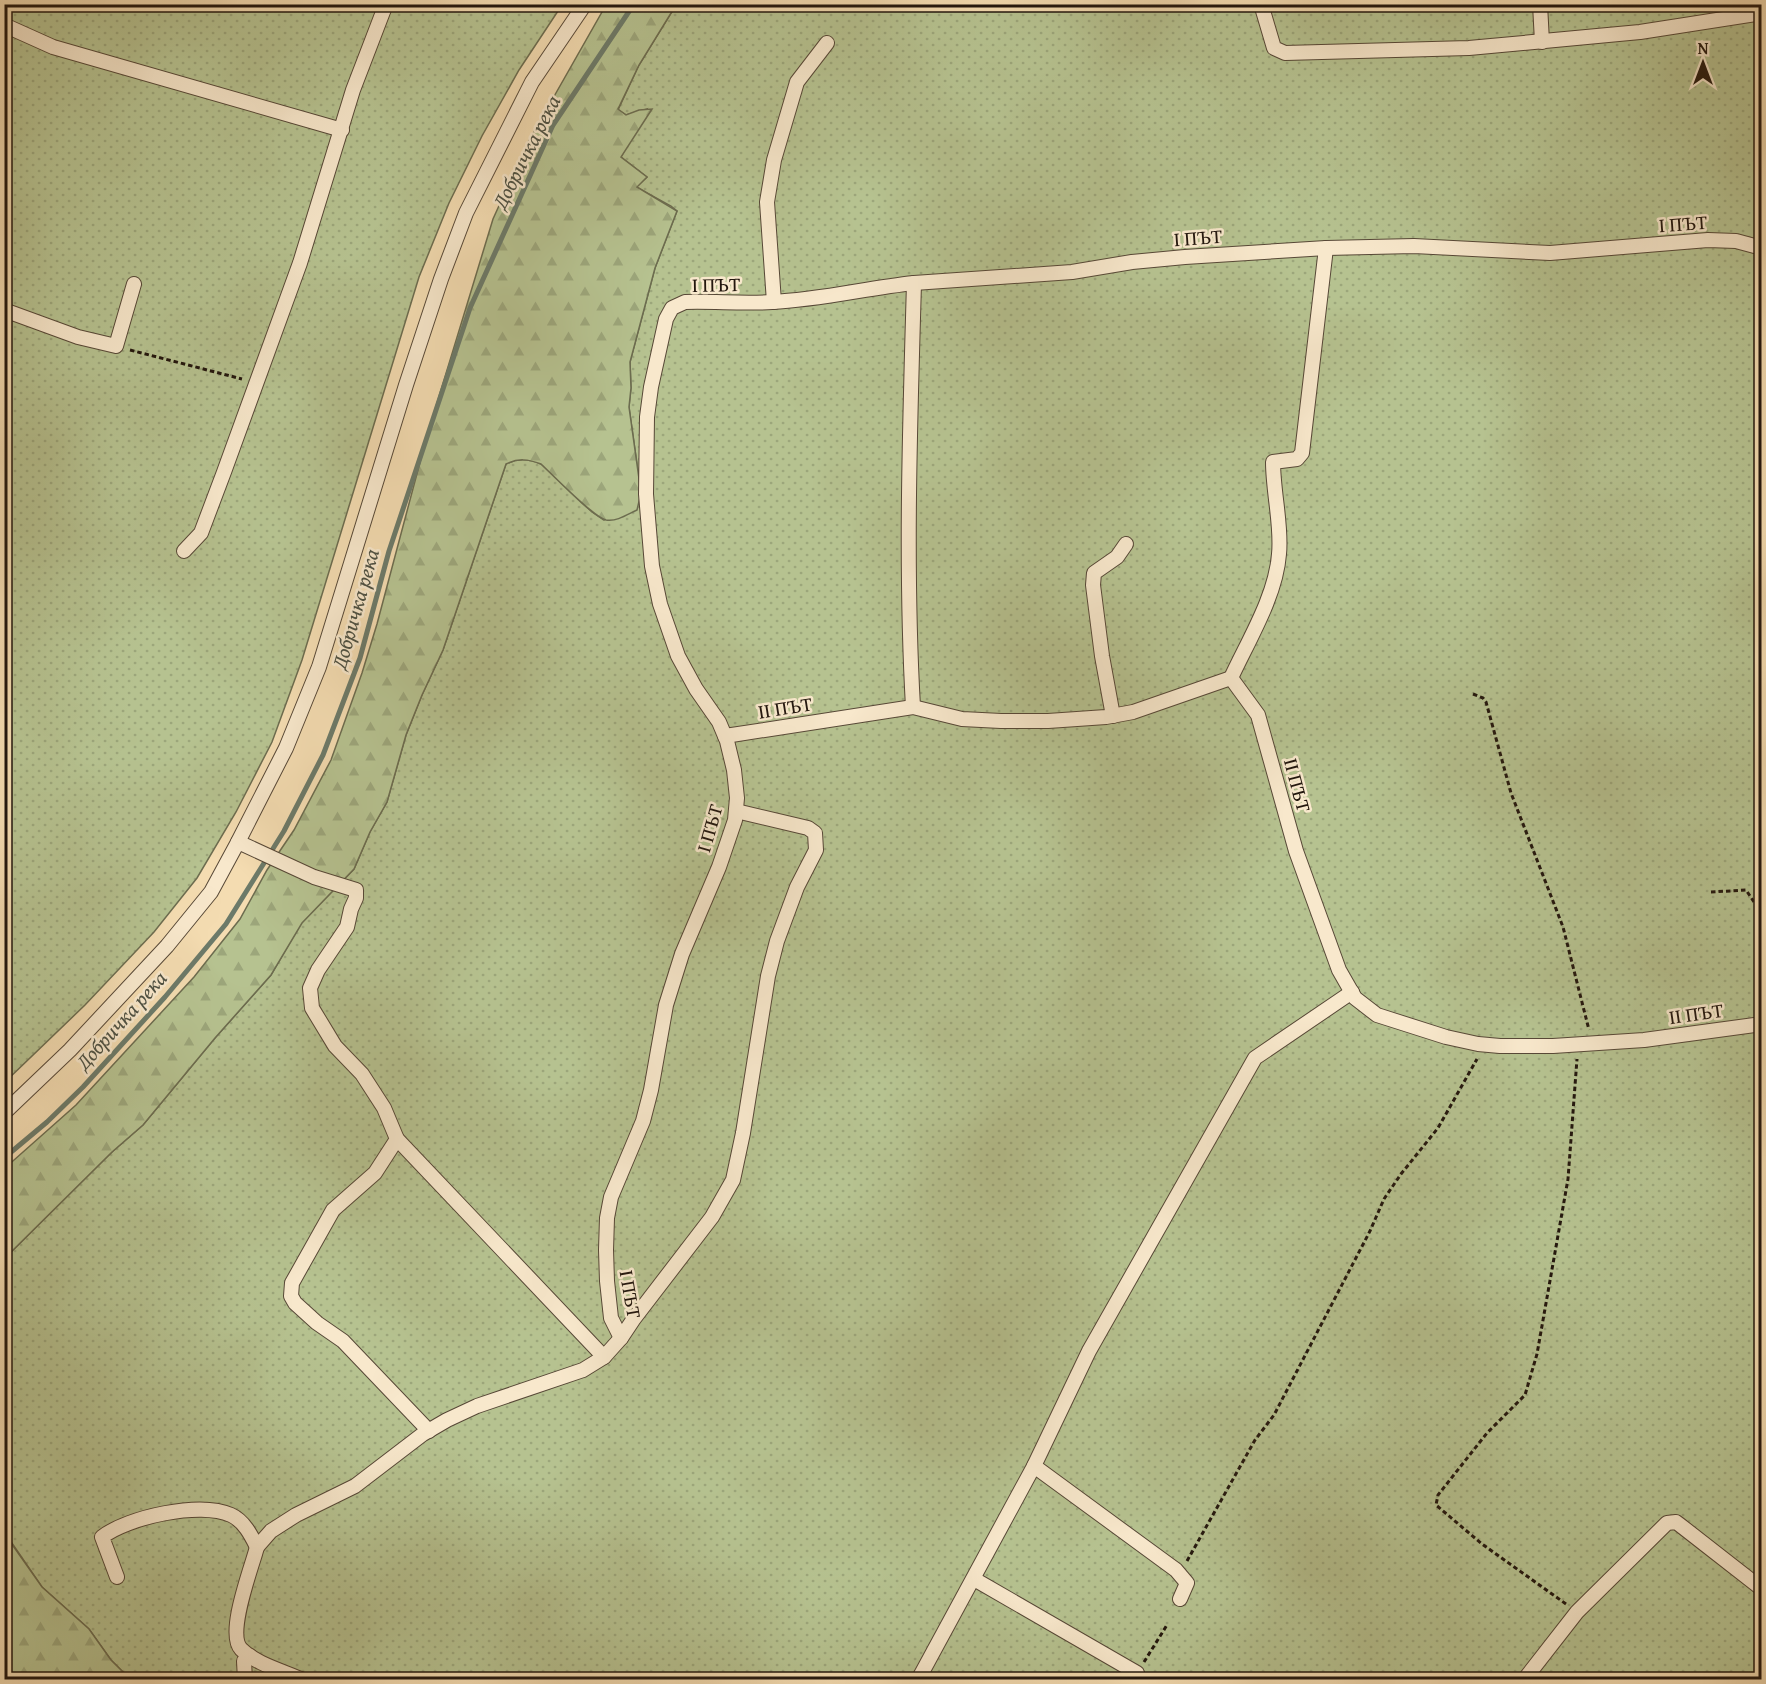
<svg xmlns="http://www.w3.org/2000/svg" width="1766" height="1684" font-family="'Gentium Book Plus',serif">
<style>
.green{fill:url(#green-dots);stroke:#6c6c4f;stroke-width:1.5}
.forest{fill:url(#forest-firs);stroke:#6c6c4f;stroke-width:1.5}
.lines{fill:none;stroke-linecap:round;stroke-linejoin:round}
.stream{stroke:#6c7a69;stroke-width:5}
.street-casing{stroke:#574837;stroke-width:16}
.path{stroke:#23170e;stroke-width:3;stroke-dasharray:4.5 3;stroke-linecap:butt}
.street{stroke:#f8e8cc;stroke-width:14}
.labels{text-anchor:middle;dominant-baseline:central;stroke-width:5;stroke-linejoin:round;paint-order:stroke}
.street-label{font-size:20px;fill:#23170e;stroke:#f8e8cc}
.water-label{font-size:21px;font-style:italic;fill:#4e5143;stroke:#f8e8cc}
</style>
<defs>
<pattern id="green-dots" width="8" height="8" patternUnits="userSpaceOnUse" patternTransform="scale(1.5)"><rect width="8" height="8" fill="#b6c290"/><path d="M2 2h.1M6 6h.1" fill="none" stroke="#9ca67b" stroke-width="1.8" stroke-linecap="round"/></pattern>
<pattern id="forest-firs" width="22" height="20" patternUnits="userSpaceOnUse" patternTransform="scale(1.5)"><rect width="22" height="20" fill="#b6c290"/><path d="M5 1l3.5 6h-7zM16 11l3.5 6h-7z" fill="#9ca67b"/></pattern>
</defs>
<rect width="100%" height="100%" fill="#f4dcb1"/>
<filter id="stains"><feTurbulence type="fractalNoise" baseFrequency=".00333" numOctaves="4"/><feColorMatrix values="0 0 0 0 .2 0 0 0 0 .09 0 0 0 0 .02 0 0 0 .5 -.17"/></filter>
<radialGradient id="worn" r=".72"><stop offset=".6" stop-color="#630" stop-opacity="0"/><stop offset="1" stop-color="#630" stop-opacity=".3"/></radialGradient>
<g class="green">
<polygon points="5,5 562,5 519,70 482,136 449,203 419,277 302,660 272,742 236,812 197,878 154,932 85,1005 5,1082"/>
<path d="M676,5h1085v1674h-1631l-19,-19 -22,-31 -47,-42 -37,-54v-275l107,-106 31,-27 72,-87 56,-63 30,-52 53,-54 16,-37 17,-30 19,-67 16,-40 21,-45 63,-186c12,-6 22,-5 35,0l51,48 12,8 37,-27 -12,-86 2,-19 -1,-26 25,-94 22,-57 -6,-5 -35,-19 11,-10 -26,-20 26,-48 -21,6 -8,-5 21,-45z"/>
</g>
<g class="forest">
<path d="M606,5h70l-37,60 -21,44 8,6 13,-5 13,-1 -31,48 26,20 -10,10 40,24 -22,57 -25,94 1,26 -2,19 12,86 -4,17c-9,4 -20,12 -31,10 -13,-3 -53,-45 -65,-56 -13,-5 -23,-6 -35,0l-63,186 -21,45 -16,40 -19,67 -17,30 -16,37 -52,54 -31,52 -56,63 -72,87 -31,27 -107,106v-90l71,-63 118,-128 46,-58 27,-49 27,-40 37,-70 31,-87 15,-49 50,-188 66,-217 34,-75z"/>
<polygon points="4,1533 42,1587 89,1629 111,1660 130,1679 5,1679"/>
</g>
<g class="lines">
<polyline class="stream" points="4,1158 47,1122 83,1087 165,997 226,924 284,831 323,755 360,658 389,551 470,308 553,125 634,4"/>
<defs>
<g id="street">
<polyline points="1261,4 1274,48 1285,53 1469,48 1640,32 1762,13"/>
<polyline points="1540,4 1542,42"/>
<polyline points="4,25 53,47 342,130"/>
<polyline points="774,302 767,202 774,160 797,82 827,43"/>
<polyline points="4,310 78,337 116,346 134,284"/>
<polyline points="184,551 201,533 224,472 300,263 353,90 386,4"/>
<path d="M1231,678c17,-37 45,-82 48,-124 3,-28 -6,-62 -6,-92l24,-3 5,-6 24,-205"/>
<path d="M913,707c-8,-142 -3,-282 1,-424"/>
<polyline points="1113,716 1102,656 1093,585 1094,573 1117,557 1126,544"/>
<polyline points="725,736 913,707 962,719 1001,721 1048,721 1106,717 1133,712 1231,678 1258,715 1296,851 1339,970 1355,998 1377,1015 1446,1037 1478,1044 1500,1046 1553,1046 1644,1040 1762,1024"/>
<polyline points="238,842 314,877 356,890 356,898 351,909 347,927 318,970 310,988 312,1008 335,1046 362,1074 384,1108 397,1139 375,1173 333,1210 292,1283 291,1296 295,1303 317,1323 343,1341 429,1431"/>
<polyline points="4,1113 70,1050 167,946 211,892 238,842 286,748 319,667 406,385 441,279 466,213 532,82 585,4"/>
<polyline points="397,1139 604,1357"/>
<path d="M621,1338l-10,-20 -4,-37 -1,-31 1,-32 4,-21 32,-76 8,-31 15,-85 16,-51 37,-87 16,-47 2,-22 -3,-28 -7,-29 -8,-19 -23,-33 -18,-33 -18,-52 -8,-38 -6,-72 1,-77 4,-30 15,-68 6,-11 13,-6c29,-1 58,2 87,0 48,-2 95,-14 142,-19l158,-11 60,-10 53,-5 141,-9 88,-2 136,7 158,-13 28,1 26,7"/>
<polyline points="1034,1466 1176,1570 1187,1583 1180,1599"/>
<path d="M257,1547c-5,20 -31,86 -16,102 15,15 42,22 62,31"/>
<path d="M117,1577l-15,-40c26,-20 98,-36 129,-22 13,6 20,20 26,32l14,-16 25,-16 59,-29 68,-52 24,-14 30,-14 106,-36 21,-13 17,-19 12,-18 79,-103 21,-37 10,-47 25,-157 9,-35 20,-54 19,-37 -1,-17 -7,-5 -72,-17"/>
<polyline points="974,1579 1137,1673"/>
<polyline points="245,1680 244,1661 250,1656"/>
<polyline points="918,1680 1034,1466 1089,1351 1255,1058 1352,992"/>
<polyline points="1524,1680 1577,1612 1667,1523 1676,1522 1680,1525 1762,1589"/>
</g>
</defs>
<use href="#street" class="street-casing"/>
<g class="path">
<polyline points="130,350 242,379"/>
<polyline points="1473,694 1483,698 1486,702 1511,793 1563,927 1589,1030"/>
<polyline points="1711,892 1746,890 1756,905 1762,920"/>
<polyline points="1187,1561 1255,1440 1274,1415 1370,1231 1384,1199 1401,1174 1438,1128 1477,1059"/>
<polyline points="1566,1604 1482,1544 1436,1505 1438,1495 1487,1433 1525,1395 1537,1354 1568,1179 1577,1059"/>
<polyline points="1144,1662 1167,1625"/>
</g>
<use href="#street" class="street"/>
</g>
<g class="labels">
<g class="street-label">
<text transform="translate(1683 223) rotate(-4)">І ПЪТ</text>
<text transform="translate(1198 237) rotate(-4)">І ПЪТ</text>
<text transform="translate(716 284) rotate(-1)">І ПЪТ</text>
<text transform="translate(785 707) rotate(-9)">ІІ ПЪТ</text>
<text transform="translate(1298 785) rotate(75)">ІІ ПЪТ</text>
<text transform="translate(709 828) rotate(-74)">І ПЪТ</text>
<text transform="translate(1696 1013) rotate(-8)">ІІ ПЪТ</text>
<text transform="translate(631 1294) rotate(80)">І ПЪТ</text>
</g>
<g class="water-label">
<text transform="translate(526 152) rotate(-63)">Добричка река</text>
<text transform="translate(355 609) rotate(-74)">Добричка река</text>
<text transform="translate(121 1020) rotate(-48)">Добричка река</text>
</g>
</g>
<rect width="1766" height="1684" fill="none" stroke="#f4dcb1" stroke-width="24"/>
<rect x="6" y="6" width="1754" height="1672" fill="none" stroke="#23170e" stroke-width="3"/>
<rect x="12" y="12" width="1742" height="1660" fill="none" stroke="#23170e" stroke-width="1.5"/>
<g transform="translate(1703 63)" stroke="#f8e8cc" stroke-width="4.5" paint-order="stroke">
<path d="M0-4.5L10 22L0 15L-10 22Z" fill="#23170e"/>
<text y="-9" font-size="16" font-weight="bold" text-anchor="middle" fill="#23170e">N</text>
</g>
<rect width="100%" height="100%" filter="url(#stains)"/>
<rect width="100%" height="100%" fill="url(#worn)"/>
</svg>
